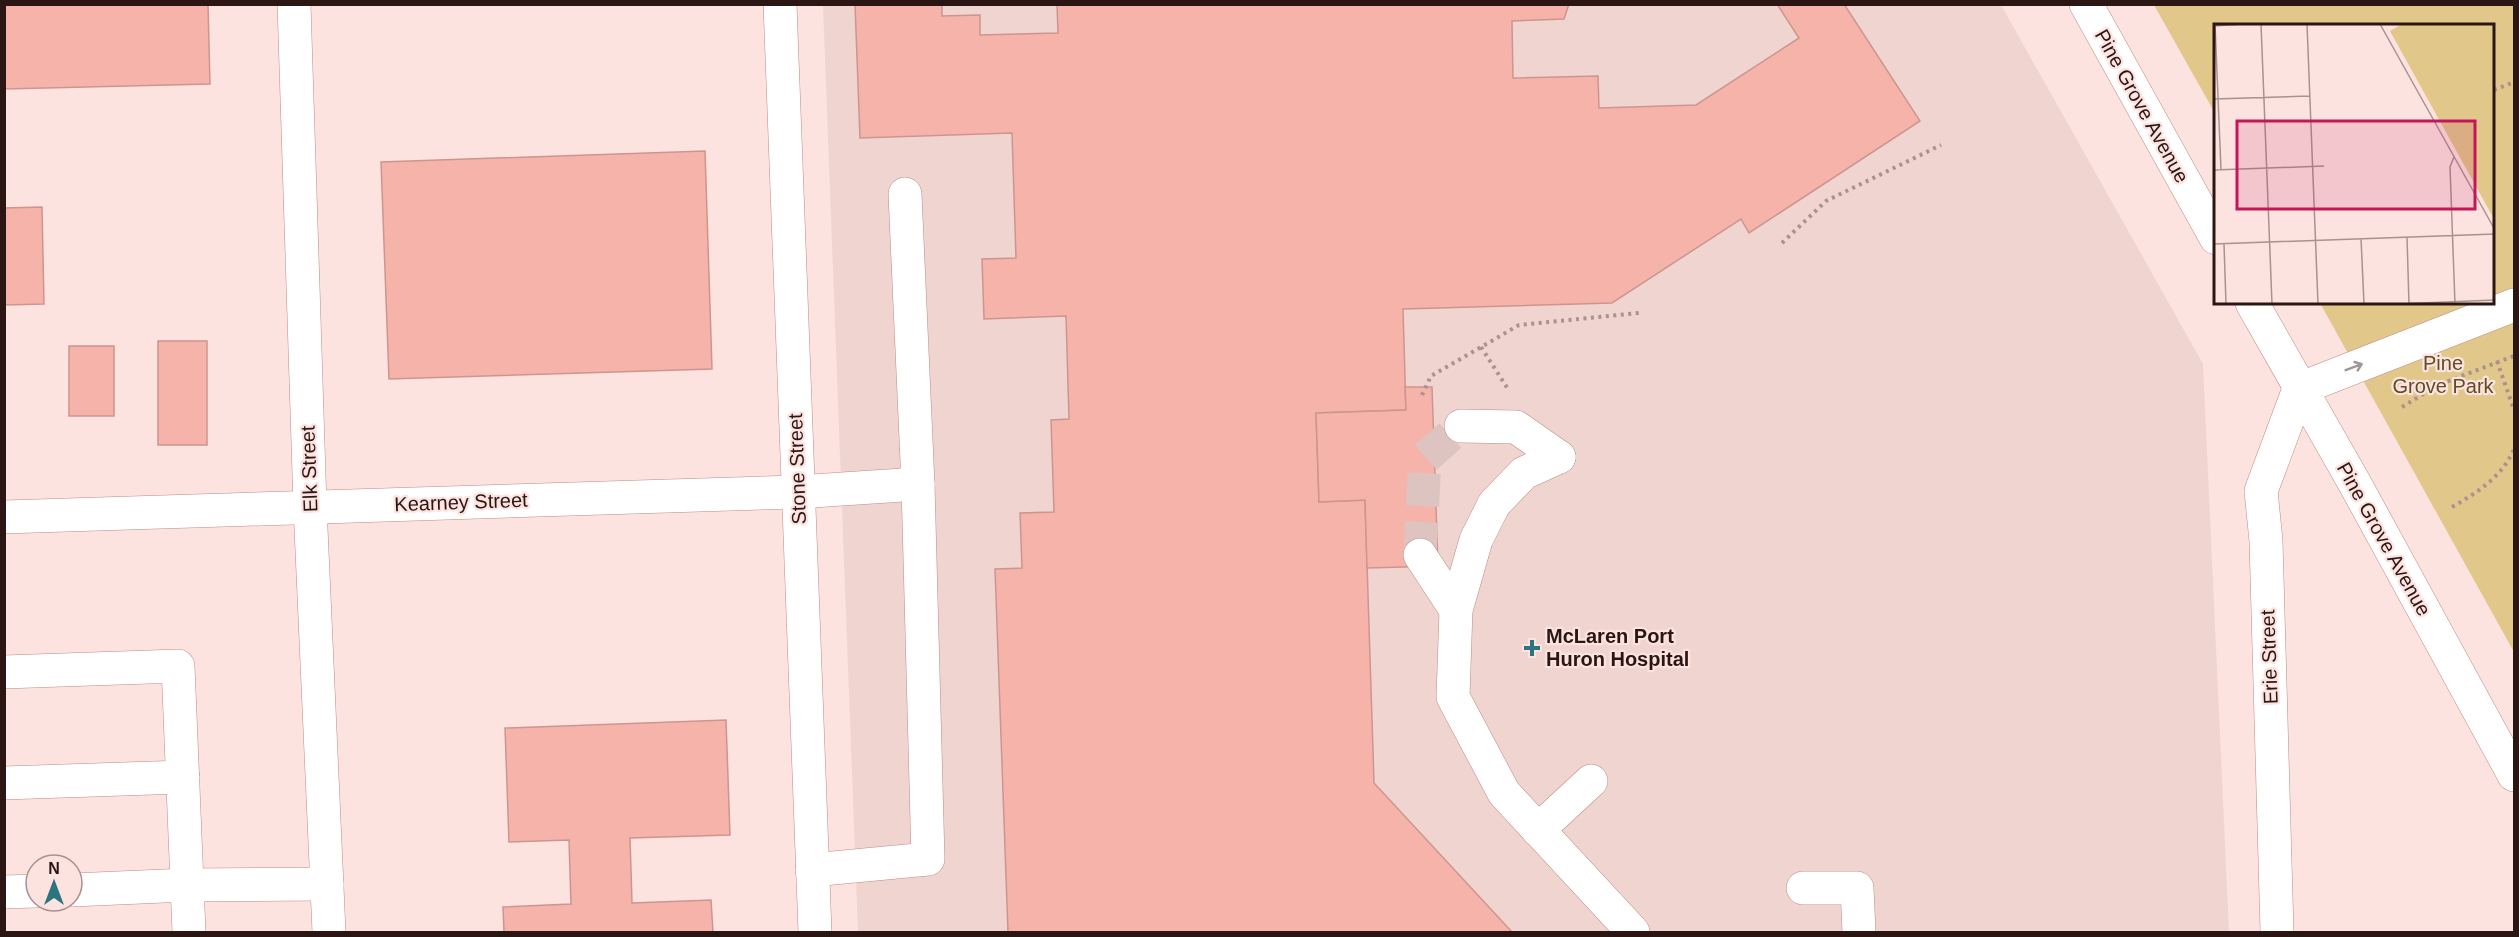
<svg xmlns="http://www.w3.org/2000/svg" width="2519" height="937" font-family="Arial,sans-serif">
<style>
.built{fill:#f0d4d0}
.green{fill:#e1c789}
.building{fill:#f5b3aa;stroke:#ce958e;stroke-width:1.5}
.lines{fill:none;stroke-linecap:round;stroke-linejoin:round}
.minor-tunnel{stroke:#ddc4c1;stroke-width:33;stroke-dasharray:33 16;stroke-linecap:butt}
.minor-casing{stroke:#c28a82;stroke-width:34}
.major-casing{stroke:#c28a82;stroke-width:34}
.path{stroke:#a9928f;stroke-width:4;stroke-dasharray:3 4.5;stroke-linecap:butt}
.minor{stroke:#fff;stroke-width:33}
.major{stroke:#fff;stroke-width:33}
.oneway{stroke:#a09695}
.poi-dot{fill:#2d757e;stroke:#fce3e0;stroke-width:2}
.labels{text-anchor:middle;dominant-baseline:central;stroke-width:4.5;stroke-linejoin:round;paint-order:stroke}
.street-label{font-size:20px;fill:#2b1614;stroke:#fce3e0}
.park-label{font-size:20px;fill:#5f4d23;stroke:#fce3e0}
.poi-label{font-size:20px;font-weight:bold;fill:#2b1614;stroke:#fce3e0;text-anchor:start}
.inset-road{fill:none;stroke:#a8918e;stroke-width:1.5}
.view{fill:#c2185b;fill-opacity:0.15;stroke:#c2185b;stroke-width:3}
.inset-edge{fill:none;stroke:#2b1614;stroke-width:3}
</style>
<rect width="100%" height="100%" fill="#fce3e0"/>
<polygon class="built" points="823,5 2001,5 2203,364 2229,932 858,932"/>
<polygon class="green" points="2154,5 2514,5 2514,652 2320,303 2494,303 2494,26 2216,26 2216,115"/>
<g class="building">
<polygon points="4,4 208,4 210,84 4,89"/>
<polygon points="855,4 942,4 942,16 980,15 980,35 1058,33 1057,4 1569,4 1564,19 1512,21 1513,78 1598,76 1599,108 1696,105 1799,38 1777,4 1844,4 1920,121 1749,233 1741,219 1612,303 1403,309 1406,410 1316,413 1319,502 1365,500 1374,783 1512,932 1008,932 995,569 1022,568 1020,513 1054,512 1051,420 1069,419 1066,316 984,319 982,259 1016,258 1012,133 860,138"/>
<polygon points="705,151 712,369 389,379 381,162"/>
<polygon points="42,207 44,304 4,305 4,208"/>
<rect x="158" y="341" width="49" height="104"/>
<rect x="69" y="346" width="45" height="70"/>
<polygon points="1405,387 1432,387 1438,566 1367,568 1365,500 1319,502 1316,413 1406,410"/>
<polygon points="726,720 730,835 630,838 632,903 711,900 713,932 504,932 503,907 571,904 569,840 509,842 505,728"/>
</g>
<g class="lines">
<polyline class="minor-tunnel" points="1420,555 1425,458 1461,426"/>
<defs>
<g id="minor">
<polyline points="294,4 310,506 329,932"/>
<polyline points="780,4 815,932"/>
<polyline points="1461,426 1516,427 1559,457"/>
<polyline points="1559,457 1524,473 1494,504 1476,540 1456,610 1453,697 1504,793 1633,932"/>
<polyline points="4,517 797,492 918,484"/>
<polyline points="1420,555 1456,610"/>
<polyline points="4,672 178,666 189,932"/>
<polyline points="4,783 183,777"/>
<polyline points="1538,830 1591,781"/>
<polyline points="812,870 928,859 918,484 905,194"/>
<polyline points="1803,888 1857,888 1859,932"/>
<polyline points="72,890 187,885 327,884"/>
<polyline points="4,892 36,891"/>
<polyline points="2277,932 2266,541 2261,491 2299,389 2514,305"/>
</g>
<g id="major">
<polyline points="2086,4 2216,238"/>
<polyline points="2252,303 2355,484 2514,775"/>
</g>
</defs>
<use href="#minor" class="minor-casing"/>
<use href="#major" class="major-casing"/>
<g class="path">
<polyline points="2494,90 2514,82"/>
<polyline points="1782,243 1826,201 1941,145"/>
<polyline points="1481,347 1508,389"/>
<polyline points="2497,361 2514,410"/>
<polyline points="1422,395 1431,376 1519,325 1639,313"/>
<polyline points="2402,407 2438,385 2514,356"/>
<path d="M2452,507c26,-15 50,-30 62,-58"/>
</g>
<use href="#minor" class="minor"/>
<use href="#major" class="major"/>
</g>
<defs><path id="oneway-shaft" d="M-6 0H5M1.5-3L5.5 0L1.5 3" fill="none" stroke-width="1.6" stroke-linecap="round" stroke-linejoin="round" transform="scale(1.5)"/></defs>
<use class="oneway" href="#oneway-shaft" transform="translate(2354 367) rotate(-21)"/>
<path class="poi-dot" d="M1529 639h6v6h6v6h-6v6h-6v-6h-6v-6h6z"/>
<g class="labels">
<g class="street-label">
<text transform="translate(2142 106) rotate(61)">Pine Grove Avenue</text>
<text transform="translate(309 469) rotate(-92)">Elk Street</text>
<text transform="translate(797 469) rotate(-92)">Stone Street</text>
<text transform="translate(461 502) rotate(-2)">Kearney Street</text>
<text transform="translate(2384 539) rotate(61)">Pine Grove Avenue</text>
<text transform="translate(2269 657) rotate(-92)">Erie Street</text>
</g>
<g class="park-label">
<text x="2443" y="363">Pine<tspan x="2443" dy="23">Grove Park</tspan></text>
</g>
<g class="poi-label">
<text x="1546" y="636">McLaren Port<tspan x="1546" dy="23">Huron Hospital</tspan></text>
</g>
</g>
<g transform="translate(2214 24)">
<rect width="280" height="280" fill="#fce3e0"/>
<path d="M188,0h92v195l-104,-188z" fill="#e1c789"/>
<path class="inset-road" d="M1,0l6,146M47,0l11,280M93,0l11,280M166,0l115,206M0,2l29,-2M0,75l96,-3M240,133l-4,10 5,137M0,146l110,-4M193,213l2,67M147,214l3,66M0,220l281,-10M10,220l2,60M182,280l99,-4"/>
<path class="view" d="M23,97h238v88h-238z"/>
<rect width="280" height="280" class="inset-edge"/>
</g>
<rect width="2519" height="937" fill="none" stroke="#2b1614" stroke-width="12"/>
<g transform="translate(54 883)"><circle r="28" fill="#fce3e0" stroke="#a8918e" stroke-width="1.5"/>
<path d="M0-4.5L10 22L0 15L-10 22Z" fill="#2d757e"/>
<text y="-9" font-size="16" font-weight="bold" text-anchor="middle" fill="#2b1614">N</text>
</g>
</svg>
